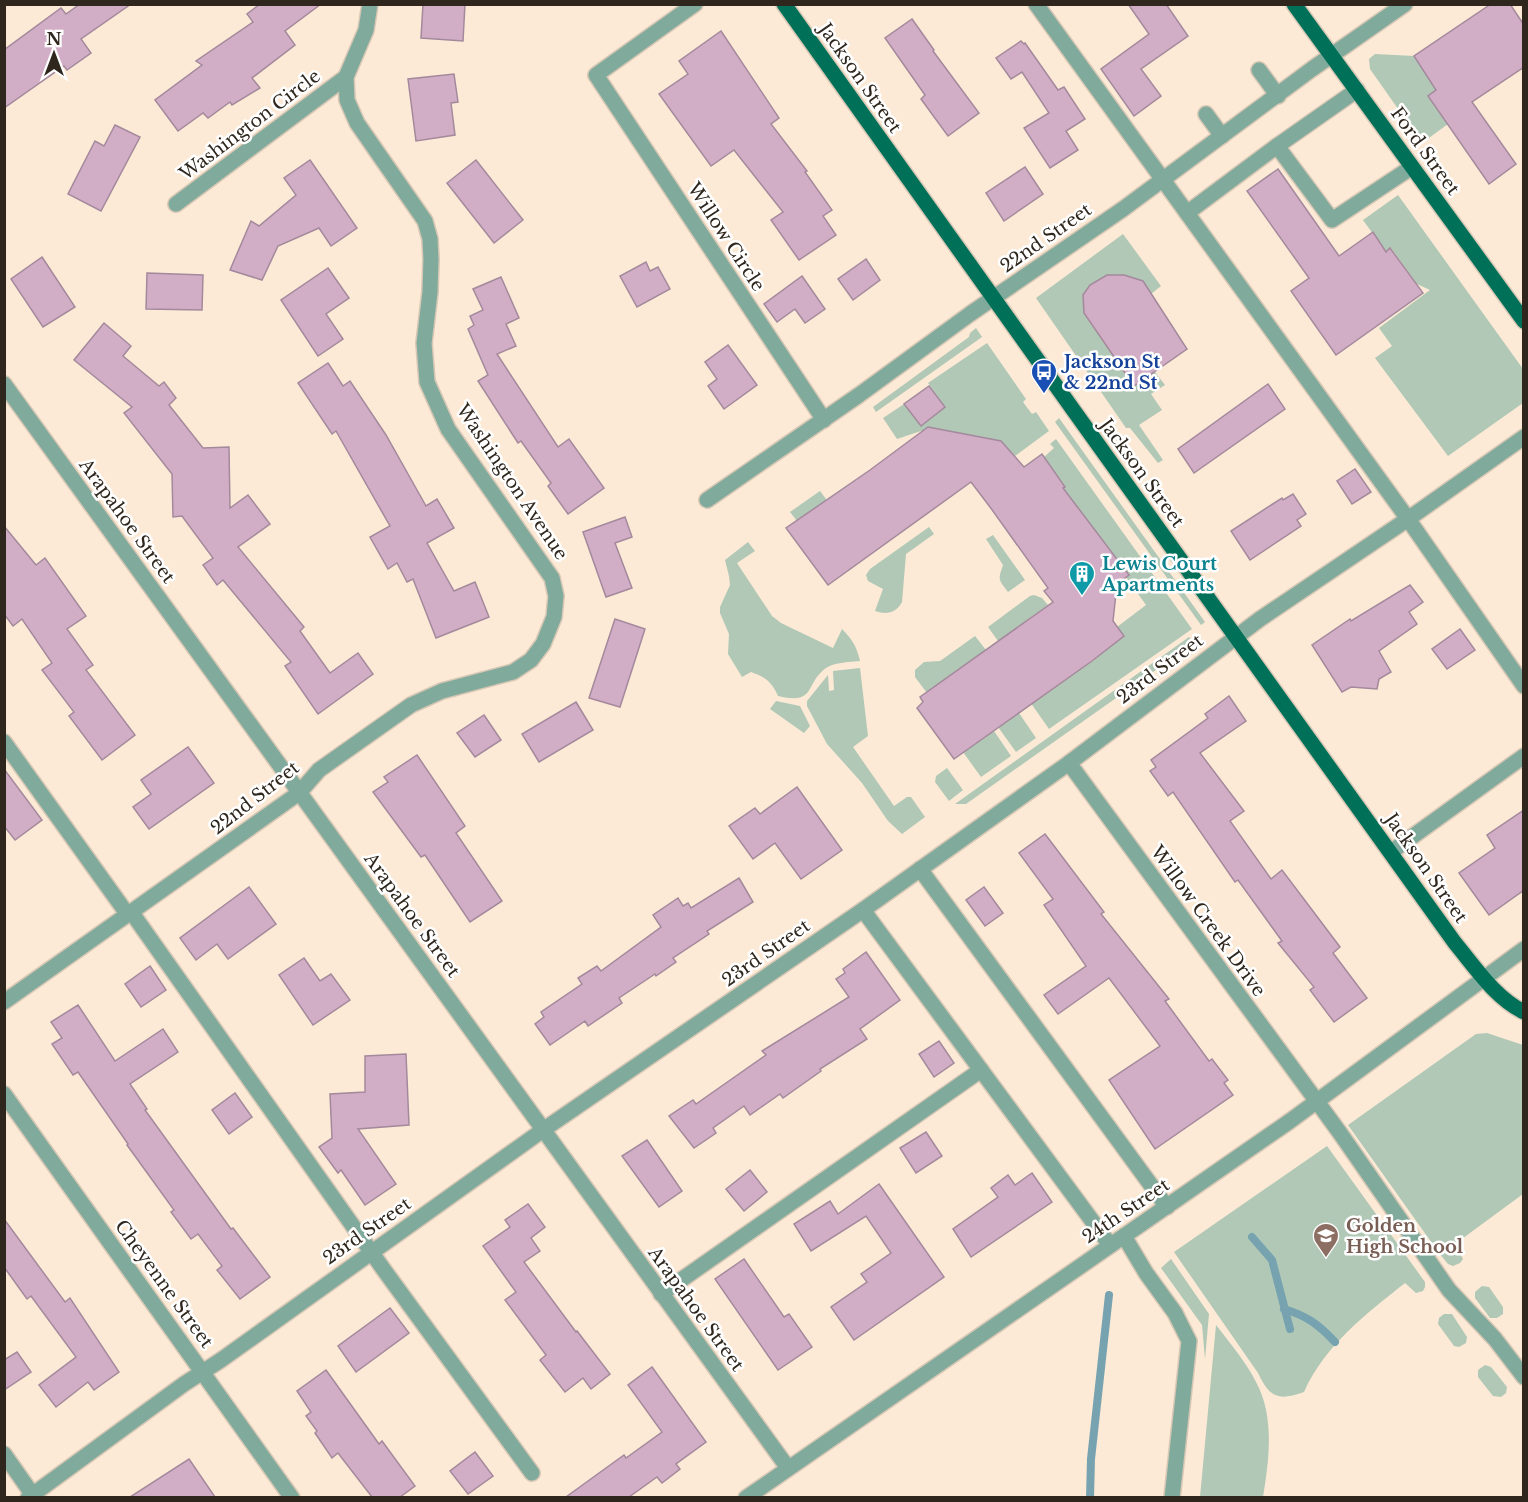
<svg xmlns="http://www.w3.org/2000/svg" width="1528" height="1502" font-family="'Libre Baskerville',serif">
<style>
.green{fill:#b0c8b5}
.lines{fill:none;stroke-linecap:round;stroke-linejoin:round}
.stream{stroke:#77a3b0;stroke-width:8}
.building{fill:#d1aec6;stroke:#a4899c;stroke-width:1.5}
.minor-casing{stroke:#d7c7b5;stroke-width:18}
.major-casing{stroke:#d7c7b5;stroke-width:18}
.minor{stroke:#80aa9b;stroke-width:15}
.major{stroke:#007058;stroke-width:15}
.labels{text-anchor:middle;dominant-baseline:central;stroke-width:5;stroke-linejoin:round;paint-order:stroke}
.street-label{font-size:18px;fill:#2f271d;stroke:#fff}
.transit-label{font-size:18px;font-weight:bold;fill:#164399;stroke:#fff;text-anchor:start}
.culture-label{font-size:18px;font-weight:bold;fill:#0d838f;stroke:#fff;text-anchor:start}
.education-label{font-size:18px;font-weight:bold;fill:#785e54;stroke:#fff;text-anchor:start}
</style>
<rect width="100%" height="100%" fill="#fcead6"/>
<g class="green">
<polygon points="1375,54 1414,56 1436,90 1428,96 1448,124 1422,143 1370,69 1369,59"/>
<polygon points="1398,195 1523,369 1523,403 1448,456 1375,358 1392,346 1379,328 1430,290 1417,284 1391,248 1386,252 1363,220"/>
<polygon points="1123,234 1161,286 1151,294 1143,281 1124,275 1107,275 1090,285 1083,295 1084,313 1134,386 1155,372 1165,385 1151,394 1162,410 1139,425 1163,460 1158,463 1130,428 1126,428 1036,298"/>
<polygon points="976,328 982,337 876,412 873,407 969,337 970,333"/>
<polygon points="987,343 1026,399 1023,402 1032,414 1036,412 1049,431 1015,456 1001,441 966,434 956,437 935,451 921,431 897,439 883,418 904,404 921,426 945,407 928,383"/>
<polygon points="1059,418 1205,622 1201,625 1055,422"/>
<polygon points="1056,439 1192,629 1049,729 1028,699 1035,702 1094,660 1123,636 1117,627 1146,605 1126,577 1129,575 1106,544 1058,492 1065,486 1044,457 1054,448 1050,444"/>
<polygon points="820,491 832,507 824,513 818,506 797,521 790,512"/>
<path d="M929,527l5,7 -28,20 -4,48c-6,11 -15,13 -27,9l8,-22 -15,-8 -2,-6 4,-6z"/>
<path d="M993,535l32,45 -17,12c-10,-13 -10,-12 -5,-27l-17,-26z"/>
<path d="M748,542l7,9 -18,12 35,53 9,7 52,25 9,-19c10,10 15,18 18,32 -10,1 -25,1 -34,7 -22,16 -9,37 -48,28 -6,-14 -13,-19 -27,-24l-9,5 -14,-23 1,-20 -9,-21v-6l10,-22 -1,-9 -4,-16z"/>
<polygon points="1034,595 1042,598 1048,605 1028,619 1032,626 1003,648 988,627 1030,596"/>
<polygon points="975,636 986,650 927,693 915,677 915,670 924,662 940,661"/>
<polygon points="1189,637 1194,643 966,804 955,804"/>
<polygon points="860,668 868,736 853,747 894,806 907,797 911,797 925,817 902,834 888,821 862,783 827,744 807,706 807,701 828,675 829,691 834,690 833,671"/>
<polygon points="776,701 800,706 810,726 804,733 770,709"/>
<polygon points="1015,707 1036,738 1016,752 998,727"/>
<polygon points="981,730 994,731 1011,756 981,777 963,752 986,737"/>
<polygon points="947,768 963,790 949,801 935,782 936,776"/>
<polygon points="1487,1033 1523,1045 1523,1194 1455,1244 1463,1259 1460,1263 1453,1266 1448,1264 1439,1253 1348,1125 1476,1034"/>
<path d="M1327,1146l98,136v5l-2,4 -7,2 -11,-10c-39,31 -80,62 -101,109 -26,9 -34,6 -46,-19l-84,-121z"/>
<polygon points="1171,1259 1209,1314 1205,1359 1202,1325 1161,1268"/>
<polygon points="1482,1286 1489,1287 1503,1307 1503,1314 1497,1318 1490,1318 1475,1298 1475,1292"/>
<polygon points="1444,1314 1452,1314 1467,1337 1466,1343 1459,1347 1454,1346 1438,1324 1439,1318"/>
<path d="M1216,1325c14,18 30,37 40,57 19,35 13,78 7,115h-63z"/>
<polygon points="1485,1365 1491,1367 1507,1387 1506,1393 1501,1397 1493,1396 1478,1377 1478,1370"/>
</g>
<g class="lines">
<g class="stream">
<polyline points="1252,1237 1272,1260 1290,1329"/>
<path d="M1284,1309c23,7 34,15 51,33"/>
<polyline points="1090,1498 1091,1459 1109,1295"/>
</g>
</g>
<g class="building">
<polygon points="80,4 131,4 81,39 91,53 67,70 64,66 4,108 4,50 61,8 66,14"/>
<polygon points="260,4 321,4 285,31 295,45 252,78 260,88 232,105 230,102 208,118 203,113 178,131 155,100 202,65 196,61 253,22 247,14"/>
<polygon points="423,4 465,4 463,41 421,38"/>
<polygon points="1128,4 1166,4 1188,36 1141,69 1161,96 1134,116 1101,69 1149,34"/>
<polygon points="1491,4 1510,4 1524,25 1524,67 1472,102 1516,164 1489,184 1428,96 1436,90 1414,56"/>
<polygon points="912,19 934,50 933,51 979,113 948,136 921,99 925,95 885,38"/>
<polygon points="721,31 779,118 771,124 807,171 805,172 832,210 823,216 836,235 799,260 771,220 783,212 734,150 711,166 659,94 688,74 679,61"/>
<polygon points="1021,41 1024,44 1025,43 1058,90 1064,87 1085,119 1066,131 1078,150 1050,168 1024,128 1049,113 1022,72 1011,79 996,58"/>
<polygon points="454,74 458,102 451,103 455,135 416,141 408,79"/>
<polygon points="115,125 140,137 101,211 68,194 95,141 104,146"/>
<polygon points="310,160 357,228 331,246 319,228 278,246 262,280 230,270 251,221 259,226 296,195 284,178"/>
<polygon points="476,160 523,220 494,243 447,183"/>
<polygon points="1025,167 1043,194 1004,221 986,193"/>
<polygon points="1278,169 1339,256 1373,232 1386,252 1390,248 1423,293 1336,355 1291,291 1309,278 1247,191"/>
<polygon points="42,257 75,307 43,327 11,279"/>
<polygon points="866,259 880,280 853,300 838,279"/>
<polygon points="646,262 650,271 658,267 670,289 637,307 620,276"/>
<polygon points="328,268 349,298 326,314 343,339 318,356 281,300"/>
<polygon points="147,273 203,275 202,310 146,309"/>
<polygon points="1107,275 1124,275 1143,281 1187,349 1134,386 1084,313 1083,295 1090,285"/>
<polygon points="802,276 825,309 805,323 795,309 777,322 764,304"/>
<polygon points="501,277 519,318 506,324 516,346 497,354 558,447 569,439 604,488 568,514 548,486 551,483 521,441 518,443 478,381 488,375 468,329 474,325 470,316 483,310 473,289"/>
<polygon points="104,323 131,346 123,356 159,386 164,382 176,398 169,405 203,448 229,447 230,508 248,495 270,524 238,547 304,627 300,631 330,673 358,653 373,674 318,714 285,666 291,662 223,580 217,585 203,565 213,558 182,516 173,517 172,474 124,413 132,407 74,360"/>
<polygon points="728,345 757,385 724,409 708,386 717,379 705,362"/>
<polygon points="328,363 343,386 350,381 386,435 426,506 437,499 454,528 427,543 454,591 475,582 489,617 436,638 413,579 407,582 397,563 388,569 370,537 390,526 336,431 332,434 298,383"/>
<polygon points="1268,384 1285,409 1194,473 1178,449"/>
<polygon points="929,386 945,407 921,426 904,404"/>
<polygon points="928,427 1001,441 1024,467 1042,454 1065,487 1063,488 1129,575 1117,584 1113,621 1124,636 1092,661 954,759 917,708 923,702 920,697 1053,602 1044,591 1048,588 990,507 971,482 828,585 786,528 870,470"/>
<polygon points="1355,469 1371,492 1352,504 1337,481"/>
<polygon points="1293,494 1306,514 1297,520 1301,526 1250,560 1231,531 1282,498 1283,500"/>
<polygon points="625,517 632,537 615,543 632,588 606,597 583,532"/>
<polygon points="4,526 36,565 45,558 86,616 67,629 93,665 86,670 135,735 102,760 69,716 74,712 42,670 52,663 22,619 13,626 4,614"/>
<polygon points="1410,585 1423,602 1409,612 1417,624 1379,651 1391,672 1379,679 1377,689 1351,687 1342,692 1312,645 1350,619 1351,621"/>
<polygon points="615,619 645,629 620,707 589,698"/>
<polygon points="1460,629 1475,650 1447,669 1432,649"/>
<polygon points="1229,696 1246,721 1200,753 1244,811 1230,821 1271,879 1282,870 1340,947 1333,953 1367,998 1334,1022 1310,990 1314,987 1278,943 1282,941 1238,880 1235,882 1173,792 1168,796 1150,771 1156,767 1151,760 1208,718 1205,714"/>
<polygon points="576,702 593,730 539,762 522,734"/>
<polygon points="484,715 501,740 475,757 457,733"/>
<polygon points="188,747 214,783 149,829 133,807 151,794 141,780"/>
<polygon points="417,755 465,826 456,833 502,901 470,922 425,855 421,857 373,792 388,782 384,777"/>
<polygon points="4,769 42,820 15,840 4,826"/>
<polygon points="797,787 842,850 801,879 775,843 753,859 729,826 755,808 760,814"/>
<polygon points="1524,810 1524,890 1489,915 1459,873 1495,848 1487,835"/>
<polygon points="1045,834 1104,912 1101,914 1169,999 1165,1001 1209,1061 1212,1059 1228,1080 1224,1083 1233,1095 1155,1149 1109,1080 1160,1046 1109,978 1058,1014 1044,995 1086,966 1044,905 1053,899 1019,853"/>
<polygon points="739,878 753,902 707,931 709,934 673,958 676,962 656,976 655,974 619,998 622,1003 588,1026 585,1021 550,1045 535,1024 544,1017 541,1012 582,984 578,978 597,966 601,971 661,927 653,915 678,898 683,906 688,903 691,908"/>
<polygon points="249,887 276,924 228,959 217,944 196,960 180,938"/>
<polygon points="984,887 1003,913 985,926 966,900"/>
<polygon points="866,952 900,1000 860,1029 867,1039 820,1069 821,1071 783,1098 780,1094 750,1115 744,1106 713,1128 716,1133 694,1148 669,1116 693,1100 696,1104 766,1055 762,1051 849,997 836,979 845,973 843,969"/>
<polygon points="304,958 320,981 331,974 350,1000 313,1025 279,975"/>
<polygon points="150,966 166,990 141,1007 125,984"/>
<polygon points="78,1005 115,1061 163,1029 178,1052 130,1084 147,1109 145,1110 231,1229 233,1228 270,1277 240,1299 217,1270 222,1266 198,1234 191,1239 171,1212 174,1210 127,1145 128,1144 78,1072 73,1075 52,1044 62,1038 51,1022"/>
<polygon points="939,1041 954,1063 934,1077 919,1054"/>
<polygon points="406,1054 409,1125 358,1129 396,1184 365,1205 341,1170 338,1173 319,1147 332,1138 330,1094 365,1092 365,1056"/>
<polygon points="235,1093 252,1117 229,1134 212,1110"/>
<polygon points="926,1132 942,1156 916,1173 900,1148"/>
<polygon points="647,1140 682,1191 659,1207 622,1156"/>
<polygon points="750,1170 767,1192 744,1211 726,1189"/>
<polygon points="1032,1173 1052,1202 971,1257 953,1229 998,1197 991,1188 1008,1175 1015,1185"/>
<polygon points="879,1184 944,1277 854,1340 831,1307 867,1282 861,1274 891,1253 866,1216 811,1251 794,1224 830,1201 838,1214"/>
<polygon points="528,1204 545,1227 531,1238 540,1251 524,1262 576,1332 577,1331 610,1374 591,1389 583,1378 565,1392 540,1360 546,1355 505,1300 516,1292 483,1246 510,1227 505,1220"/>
<polygon points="4,1219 65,1302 70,1298 119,1372 94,1390 88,1382 56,1407 39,1385 76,1357 31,1296 27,1299 4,1267"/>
<polygon points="744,1259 784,1317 789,1314 812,1347 778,1370 715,1279"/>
<polygon points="390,1308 409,1333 356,1372 338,1346"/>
<polygon points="17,1352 31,1372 4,1390 4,1360"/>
<polygon points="652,1367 706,1442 676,1464 680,1469 662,1483 657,1477 629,1497 566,1497 624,1455 626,1458 662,1432 628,1385"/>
<polygon points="326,1370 379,1444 382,1441 415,1486 400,1497 372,1497 338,1453 332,1458 315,1433 317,1431 306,1416 311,1412 297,1391"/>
<polygon points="475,1452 493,1476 468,1494 450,1471"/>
<polygon points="189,1459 215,1497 130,1497"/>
</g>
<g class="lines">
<defs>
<g id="minor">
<polyline points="695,4 596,75 824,420"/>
<polyline points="1036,4 1408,519 1524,686"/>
<polyline points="1259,70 1278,96"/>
<polyline points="1357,90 1277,146 1332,220 1412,167"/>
<polyline points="1206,114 1222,136"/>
<polyline points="176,204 346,77"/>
<polyline points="1187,213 1277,146"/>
<polyline points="4,384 788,1468"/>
<polyline points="707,500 859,395 970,314 1123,209 1312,69 1405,4"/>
<polyline points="4,742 128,915"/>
<polyline points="1069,763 1340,1133 1449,1290 1495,1339 1524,1377"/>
<polyline points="1391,852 1524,756"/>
<polyline points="920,869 1167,1207"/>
<polyline points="863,910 1110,1245"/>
<polyline points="132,913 384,1270 532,1473"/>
<polyline points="4,1002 299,793 319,770 411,705 442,691 513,672 531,660 543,644 554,617 556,596 552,578 448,429 427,382 424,343 430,292 431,259 430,239 425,221 357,123 347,100 346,77 366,30 370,4"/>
<polyline points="4,1094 292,1498"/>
<polyline points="1124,1236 1146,1273 1175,1313 1189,1341 1172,1498"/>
<polyline points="661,1294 981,1070"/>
<polyline points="4,1454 35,1498"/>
<polyline points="28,1498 184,1384 221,1360 543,1130 863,910 1069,763 1260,619 1408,519 1524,437"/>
<polyline points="746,1498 1290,1121 1524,949"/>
</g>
<g id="major">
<path d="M784,4c222,314 448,626 671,939 20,24 40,55 69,69"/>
<polyline points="1294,4 1524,321"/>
</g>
</defs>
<use href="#minor" class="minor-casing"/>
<use href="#major" class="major-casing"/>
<use href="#minor" class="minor"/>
<use href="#major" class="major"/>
</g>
<defs>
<symbol id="bus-pin" viewBox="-11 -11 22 30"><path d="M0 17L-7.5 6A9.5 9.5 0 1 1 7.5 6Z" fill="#1a4fb4" stroke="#fff"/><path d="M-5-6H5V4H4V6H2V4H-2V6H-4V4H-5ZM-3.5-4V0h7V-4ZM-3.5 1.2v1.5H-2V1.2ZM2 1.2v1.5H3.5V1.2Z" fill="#fff"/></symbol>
<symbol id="building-pin" viewBox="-11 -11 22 30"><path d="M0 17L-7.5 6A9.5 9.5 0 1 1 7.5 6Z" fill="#0f9aa8" stroke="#fff"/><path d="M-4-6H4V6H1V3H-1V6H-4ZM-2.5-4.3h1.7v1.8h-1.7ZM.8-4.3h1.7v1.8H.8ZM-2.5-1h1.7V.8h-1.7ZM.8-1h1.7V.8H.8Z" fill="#fff"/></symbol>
<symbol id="school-pin" viewBox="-11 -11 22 30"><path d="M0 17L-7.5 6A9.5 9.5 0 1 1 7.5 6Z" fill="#8d6e63" stroke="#fff"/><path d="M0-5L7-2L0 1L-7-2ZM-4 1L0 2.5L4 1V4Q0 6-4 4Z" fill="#fff"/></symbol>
</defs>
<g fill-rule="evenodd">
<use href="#bus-pin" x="1029" y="357" width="30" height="40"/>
<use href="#building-pin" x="1067" y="559" width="30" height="40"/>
<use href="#school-pin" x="1311" y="1221" width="30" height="40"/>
</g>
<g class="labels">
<g class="street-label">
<text transform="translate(860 78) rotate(55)">Jackson Street</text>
<text transform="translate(250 125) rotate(-37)">Washington Circle</text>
<text transform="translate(1425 151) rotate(54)">Ford Street</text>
<text transform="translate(726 237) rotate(57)">Willow Circle</text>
<text transform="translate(1046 238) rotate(-35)">22nd Street</text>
<text transform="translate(1142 473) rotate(54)">Jackson Street</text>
<text transform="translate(512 482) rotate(56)">Washington Avenue</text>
<text transform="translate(127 521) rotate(54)">Arapahoe Street</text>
<text transform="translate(1160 669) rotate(-37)">23rd Street</text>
<text transform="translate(255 798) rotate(-38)">22nd Street</text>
<text transform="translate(1426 868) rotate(55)">Jackson Street</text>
<text transform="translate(412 915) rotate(54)">Arapahoe Street</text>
<text transform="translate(1208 921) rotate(54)">Willow Creek Drive</text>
<text transform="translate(766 953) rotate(-35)">23rd Street</text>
<text transform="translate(1126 1211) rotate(-34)">24th Street</text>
<text transform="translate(367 1231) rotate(-35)">23rd Street</text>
<text transform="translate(164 1284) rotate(54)">Cheyenne Street</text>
<text transform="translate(696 1309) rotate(54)">Arapahoe Street</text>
</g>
<g class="transit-label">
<text x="1064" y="362">Jackson St<tspan x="1064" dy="21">&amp; 22nd St</tspan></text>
</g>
<g class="culture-label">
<text x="1102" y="564">Lewis Court<tspan x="1102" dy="21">Apartments</tspan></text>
</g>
<g class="education-label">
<text x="1346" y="1226">Golden<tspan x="1346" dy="21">High School</tspan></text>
</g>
</g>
<rect width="1528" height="1502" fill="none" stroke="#2f271d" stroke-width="12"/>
<g transform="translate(54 54)" stroke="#ffffff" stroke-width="4.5" paint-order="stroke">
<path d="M0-4.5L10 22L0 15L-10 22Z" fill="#2f271d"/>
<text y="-9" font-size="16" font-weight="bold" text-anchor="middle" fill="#2f271d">N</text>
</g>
</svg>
